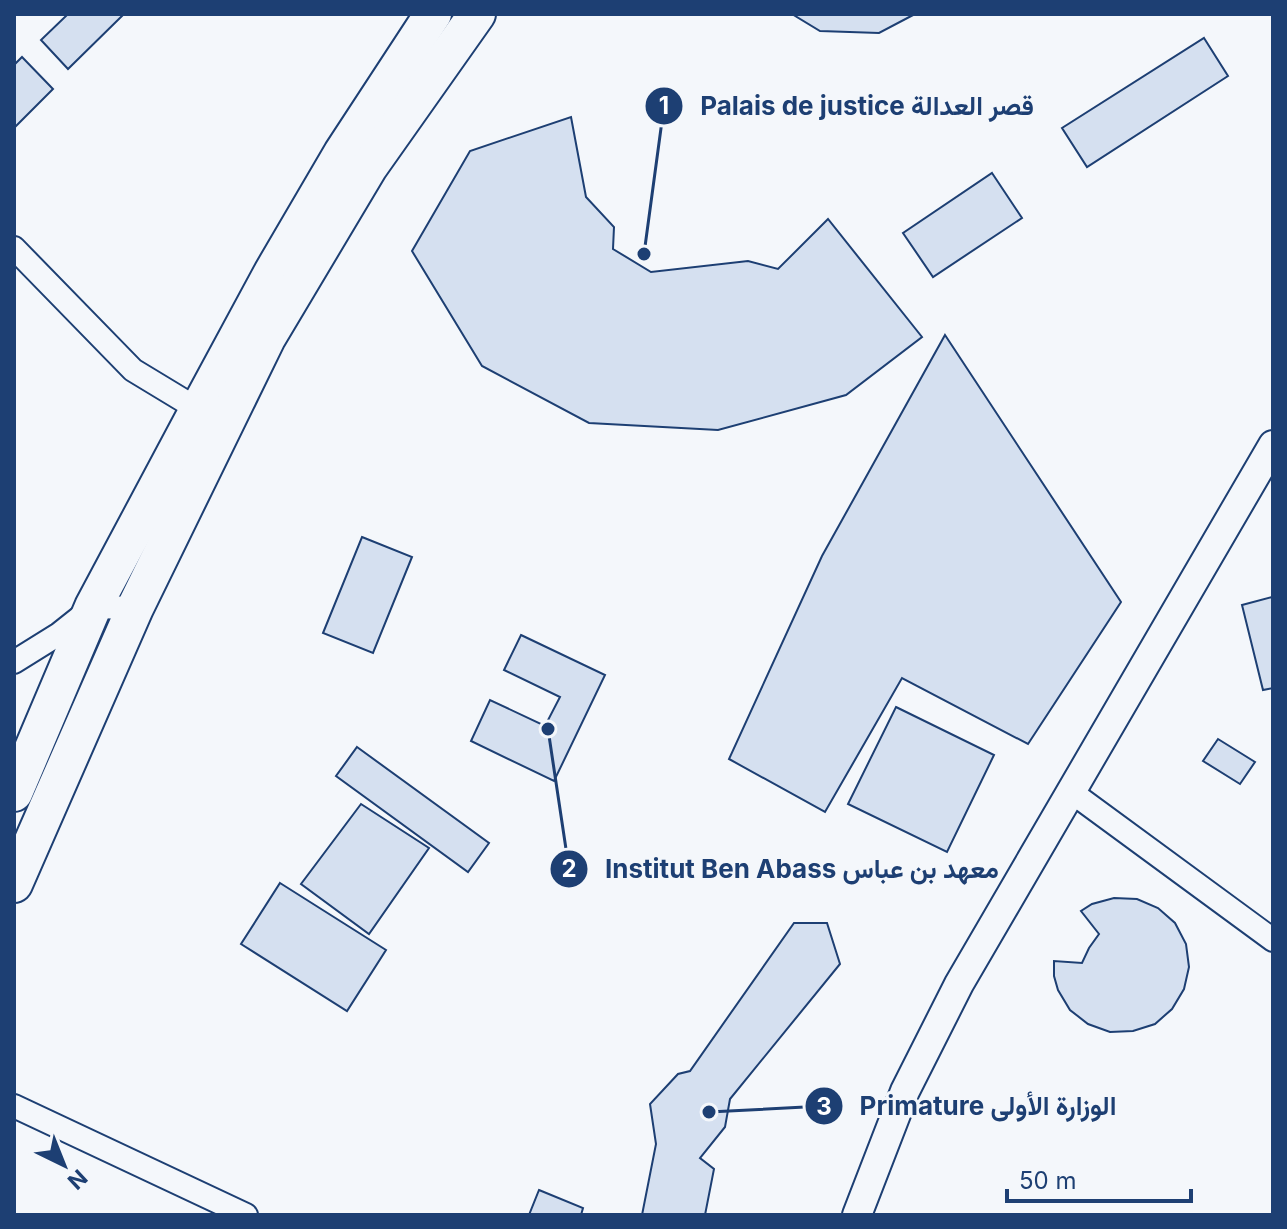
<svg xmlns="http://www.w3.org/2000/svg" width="1287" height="1229" font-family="Inter,Vazirmatn,sans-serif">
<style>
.building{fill:#d5e0f0;stroke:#1d3f73;stroke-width:2}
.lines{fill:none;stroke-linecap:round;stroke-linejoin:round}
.minor-casing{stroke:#1d3f73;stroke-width:26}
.tertiary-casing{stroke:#1d3f73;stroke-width:32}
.trunk-casing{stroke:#1d3f73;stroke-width:40}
.minor{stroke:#f4f7fb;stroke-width:22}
.tertiary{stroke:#f4f7fb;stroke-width:28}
.trunk{stroke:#f4f7fb;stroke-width:36}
.leader{fill:none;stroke:#1d3f73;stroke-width:3}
.callout-dot{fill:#1d3f73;stroke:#f4f7fb;stroke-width:3}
.mark-label{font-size:24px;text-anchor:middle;font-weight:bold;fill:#fff}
.callout-label{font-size:26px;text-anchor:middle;font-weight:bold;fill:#1d3f73;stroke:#f4f7fb;stroke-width:6;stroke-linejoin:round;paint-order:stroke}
</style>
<rect width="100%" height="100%" fill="#f4f7fb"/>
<g class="building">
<polygon points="68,14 124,14 68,69 41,40"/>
<polygon points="792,14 915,14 879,33 820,31"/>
<polygon points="1204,38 1228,76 1087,167 1062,128"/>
<polygon points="22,57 53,89 14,128 14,65"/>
<polygon points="571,117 586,197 614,227 613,249 651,272 748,261 778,269 828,219 922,337 846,395 718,430 589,423 482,366 412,251 470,151"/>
<polygon points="992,173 1022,218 933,277 903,233"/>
<polygon points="945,335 1121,602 1028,744 902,678 825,812 729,759 822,556"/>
<polygon points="362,537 412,557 373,653 323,633"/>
<polygon points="1272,597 1273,688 1263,690 1242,605"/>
<polygon points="521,635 605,675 554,781 471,741 490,700 545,726 560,697 504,670"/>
<polygon points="896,707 994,755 947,852 848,804"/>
<polygon points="1218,739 1255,762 1240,784 1203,761"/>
<polygon points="357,747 489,843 468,872 336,776"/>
<polygon points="361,804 429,848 369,934 301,884"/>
<polygon points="280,883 386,950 347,1011 241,944"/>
<polygon points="1114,898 1137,899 1158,908 1175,923 1186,944 1189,967 1184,989 1172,1009 1155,1024 1133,1031 1110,1032 1088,1024 1070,1010 1058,990 1054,976 1054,961 1082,963 1089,948 1099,934 1081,911 1092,904"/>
<polygon points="794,923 827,923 840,964 730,1099 725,1127 700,1158 714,1169 705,1215 642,1215 656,1144 650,1104 678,1074 690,1071"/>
<polygon points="539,1190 583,1208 581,1215 529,1215"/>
</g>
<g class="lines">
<defs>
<g id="minor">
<polyline points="14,248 133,370 209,416"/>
<polyline points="14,662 59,634 93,607 135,608"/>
<polyline points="1070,791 1273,940"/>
<polyline points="14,1106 246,1215"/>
</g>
<polyline id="tertiary" points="857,1215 905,1091 959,984 1273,445"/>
<g id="trunk">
<polyline points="14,793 93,607 198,410 273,271 342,153 433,14"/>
<polyline points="14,884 135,608 267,338 369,167 477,14"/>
</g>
</defs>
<use href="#minor" class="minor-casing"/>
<use href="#tertiary" class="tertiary-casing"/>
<use href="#trunk" class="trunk-casing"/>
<use href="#minor" class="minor"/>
<use href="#tertiary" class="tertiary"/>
<use href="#trunk" class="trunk"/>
</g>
<path class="leader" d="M644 254L664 106M548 729L569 869M709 1112L824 1106"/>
<g class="callout-dot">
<circle cx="644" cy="254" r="8"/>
<circle cx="548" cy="729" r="8"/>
<circle cx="709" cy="1112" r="8"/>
<circle cx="664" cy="106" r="20"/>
<circle cx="569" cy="869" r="20"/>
<circle cx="824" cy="1106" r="20"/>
</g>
<g class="mark-label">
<text x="664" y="114">1</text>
<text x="569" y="877">2</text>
<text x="824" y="1115">3</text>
</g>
<g class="callout-label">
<text x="867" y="115">Palais de justice قصر العدالة</text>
<text x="802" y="878">Institut Ben Abass معهد بن عباس</text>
<text x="988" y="1115">Primature الوزارة الأولى</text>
</g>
<rect width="1287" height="1229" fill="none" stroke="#1d3f73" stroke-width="32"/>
<g transform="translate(64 1165) rotate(137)" stroke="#f4f7fb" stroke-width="6" paint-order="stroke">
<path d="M0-6L14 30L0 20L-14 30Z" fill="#1d3f73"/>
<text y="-12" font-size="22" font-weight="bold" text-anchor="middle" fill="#1d3f73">N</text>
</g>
<path d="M1007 1189v12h184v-12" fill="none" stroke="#1d3f73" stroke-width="4"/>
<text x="1019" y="1189" font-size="24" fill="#1d3f73" stroke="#f4f7fb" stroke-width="6" paint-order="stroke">50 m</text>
</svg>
